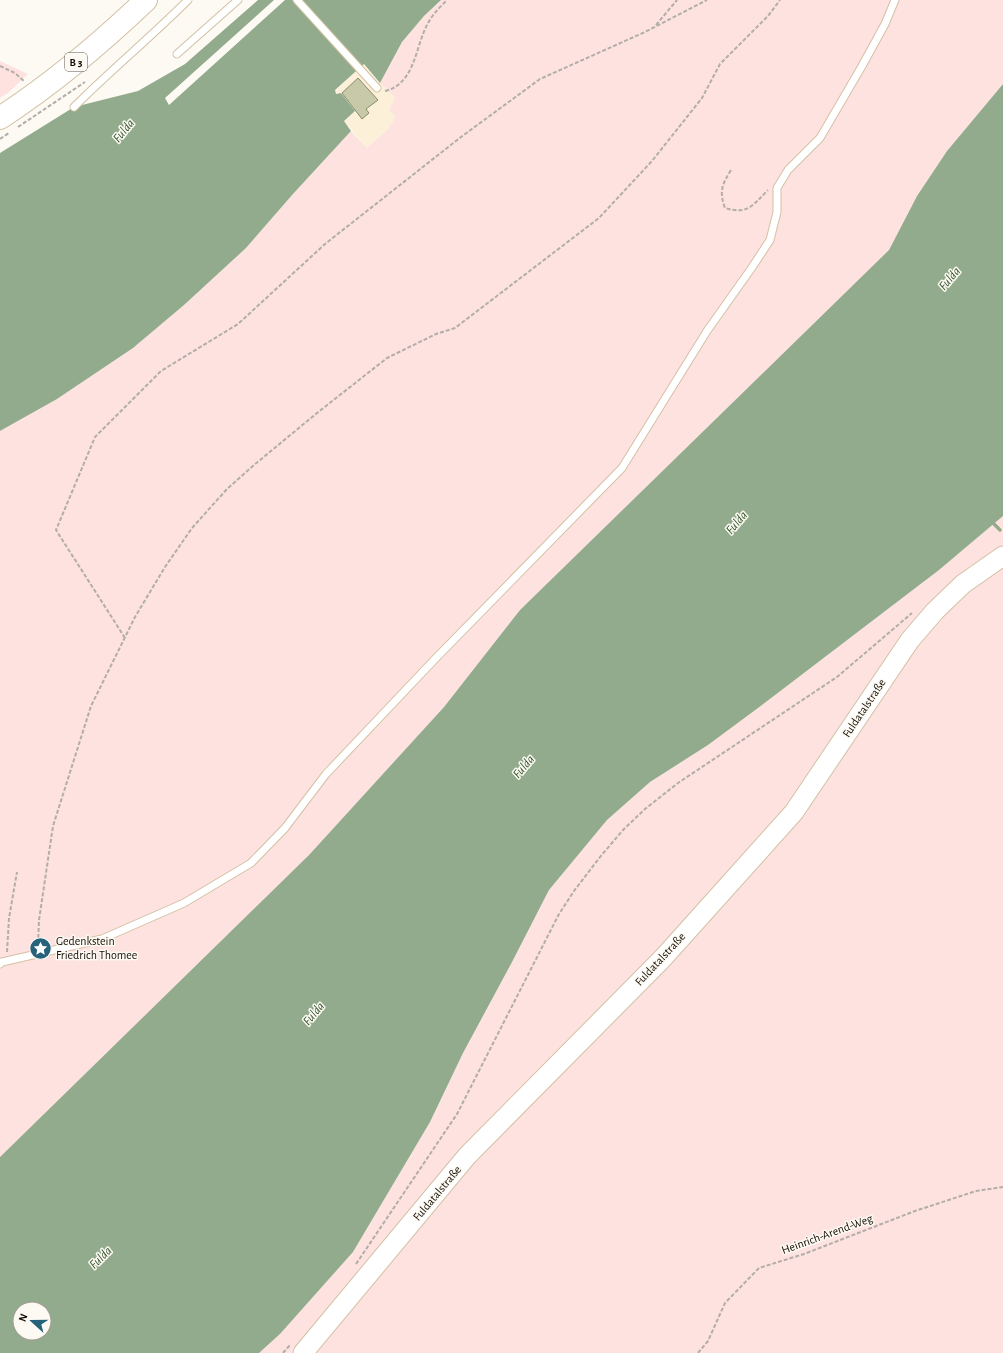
<svg xmlns="http://www.w3.org/2000/svg" width="1003" height="1353" font-family="'Alegreya Sans',sans-serif">
<style>
.built{fill:#fdf0d9}
.green{fill:#fee2e0}
.water{fill:#93ab8d;fill-rule:evenodd}
.lines{fill:none;stroke-linecap:round;stroke-linejoin:round}
.stream{stroke:#93ab8d;stroke-width:3.5}
.building{fill:#c7c9a8;stroke:#888b6b}
.service-casing{stroke:#d3c1a3;stroke-width:9}
.secondary-casing{stroke:#d3c1a3;stroke-width:21}
.primary-casing{stroke:#d3c1a3;stroke-width:24}
.path{stroke:#b2aea7;stroke-width:2;stroke-dasharray:4 2;stroke-linecap:butt}
.service{stroke:#fff;stroke-width:7}
.secondary{stroke:#fff;stroke-width:19}
.primary{stroke:#fff;stroke-width:22}
.labels{text-anchor:middle;dominant-baseline:central;stroke-width:3;stroke-linejoin:round;paint-order:stroke}
.shield{fill:#fdfaf4;stroke:#5a554c;stroke-width:1}
.shield-label{font-size:11px;font-weight:bold;fill:#140e04}
.street-label{font-size:12px;fill:#140e04;stroke:#fdfaf4}
.poi-label{font-size:12px;fill:#140e04;stroke:#fdfaf4;text-anchor:start}
.water-label{font-size:13px;font-style:italic;fill:#33552a;stroke:#fdfaf4}
</style>
<rect width="100%" height="100%" fill="#fdfaf4"/>
<polygon class="built" points="364,64 380,83 395,97 396,116 389,128 367,148 344,121 355,111 336,94 335,91"/>
<g class="green">
<polygon points="441,0 1003,0 1003,84 947,151 917,196 889,250 520,610 444,707 309,855 0,1157 0,969 6,962 0,962 0,431 57,399 133,348 184,305 246,248 293,194 351,131 367,148 389,128 396,116 389,111 395,97 380,83 402,42 424,16"/>
<polygon points="0,61 28,74 8,93 0,98"/>
<polygon points="1003,516 1003,1353 259,1353 280,1334 353,1252 430,1122 463,1053 511,964 549,890 607,820 650,782 708,745 758,708 939,570"/>
</g>
<g class="water">
<polygon points="258,0 274,0 165,98 169,105 285,0 441,0 424,16 402,42 380,83 364,64 335,90 336,94 341,93 355,111 344,121 351,131 293,194 246,248 184,305 133,348 57,399 0,431 0,153 74,107 138,91 185,64"/>
<path d="M1003,84v432l-64,54 -181,138 -50,37 -58,37 -43,38 -58,70 -38,74 -48,89 -33,69 -77,130 -73,82 -21,19h-259v-196l309,-302 135,-148 76,-97 369,-360 28,-54 30,-45zM20,1309h24v24h-24z"/>
</g>
<g class="lines">
<polyline class="stream" points="993,523 1000,530"/>
</g>
<polygon class="building" points="358,78 378,100 366,109 369,113 362,119 342,93"/>
<g class="lines">
<defs>
<g id="service">
<polyline points="297,0 377,88"/>
<polyline points="177,54 238,0"/>
<path d="M74,107c37,-37 77,-70 114,-107"/>
<polyline points="0,964 2,962 102,939 184,903 251,863 285,828 326,774 435,659 622,468 707,331 753,266 770,240 777,212 777,188 788,170 820,138 862,66 885,24 895,0"/>
</g>
<polyline id="secondary" points="303,1353 467,1156 663,958 794,812 910,640 935,611 963,584 1003,556"/>
<path id="primary" d="M0,118c52,-34 101,-75 146,-118"/>
</defs>
<use href="#service" class="service-casing"/>
<use href="#secondary" class="secondary-casing"/>
<use href="#primary" class="primary-casing"/>
<g class="path">
<polyline points="656,25 677,0"/>
<polyline points="0,66 15,73 25,82"/>
<path d="M385,91c29,-7 30,-41 41,-64 5,-11 13,-19 21,-27"/>
<polyline points="18,127 85,82"/>
<polyline points="0,139 9,133"/>
<path d="M731,170c-9,14 -12,22 -6,38 23,7 28,-3 43,-18"/>
<polyline points="125,638 56,530 95,437 161,371 238,324 325,244 461,137 540,79 645,32 707,0"/>
<polyline points="38,944 39,920 53,826 91,706 135,617 165,567 192,528 227,489 254,465 317,413 387,358 436,334 455,328 599,218 652,161 702,98 720,64 768,16 780,0"/>
<polyline points="7,952 9,918 17,872"/>
<polyline points="356,1264 457,1114 559,914 574,891 600,857 623,830 645,809 678,783 837,677 912,613"/>
<polyline points="283,1353 290,1345"/>
<polyline points="698,1353 708,1341 725,1303 759,1268 804,1254 915,1211 976,1191 1003,1187"/>
</g>
<use href="#service" class="service"/>
<use href="#secondary" class="secondary"/>
<use href="#primary" class="primary"/>
</g>
<defs>
<symbol id="sight-disc" viewBox="-11 -11 22 22"><circle r="9.5" fill="#26637a" stroke="#fdfaf4"/><path d="M0-6L1.8-2.2L6-1.7L2.9 1.2L3.7 5.4L0 3.3L-3.7 5.4L-2.9 1.2L-6-1.7L-1.8-2.2Z" fill="#fff"/></symbol>
</defs>
<g fill-rule="evenodd">
<use href="#sight-disc" x="28" y="936" width="25" height="25"/>
</g>
<g class="labels">
<rect class="shield" x="65" y="53" width="22" height="18" rx="3"/>
<g class="shield-label">
<text x="76" y="62">B 3</text>
</g>
<g class="street-label">
<text transform="translate(864 708) rotate(-56)">Fuldatalstraße</text>
<text transform="translate(660 959) rotate(-47)">Fuldatalstraße</text>
<text transform="translate(437 1193) rotate(-50)">Fuldatalstraße</text>
<text transform="translate(827 1234) rotate(-20)">Heinrich-Arend-Weg</text>
</g>
<g class="poi-label">
<text x="56" y="941">Gedenkstein<tspan x="56" dy="14">Friedrich Thomee</tspan></text>
</g>
<g class="water-label">
<text transform="translate(124 131) rotate(-50)">Fulda</text>
<text transform="translate(950 279) rotate(-49)">Fulda</text>
<text transform="translate(737 523) rotate(-49)">Fulda</text>
<text transform="translate(524 767) rotate(-49)">Fulda</text>
<text transform="translate(314 1014) rotate(-50)">Fulda</text>
<text transform="translate(101 1258) rotate(-45)">Fulda</text>
</g>
</g>
<g transform="translate(32 1321) rotate(291)"><circle r="19" fill="#fdfaf4" stroke="#a09c94"/>
<path d="M0-3L7 15L0 10L-7 15Z" fill="#26637a"/>
<text y="-6" font-size="11" font-weight="bold" text-anchor="middle" fill="#140e04">N</text>
</g>
</svg>
